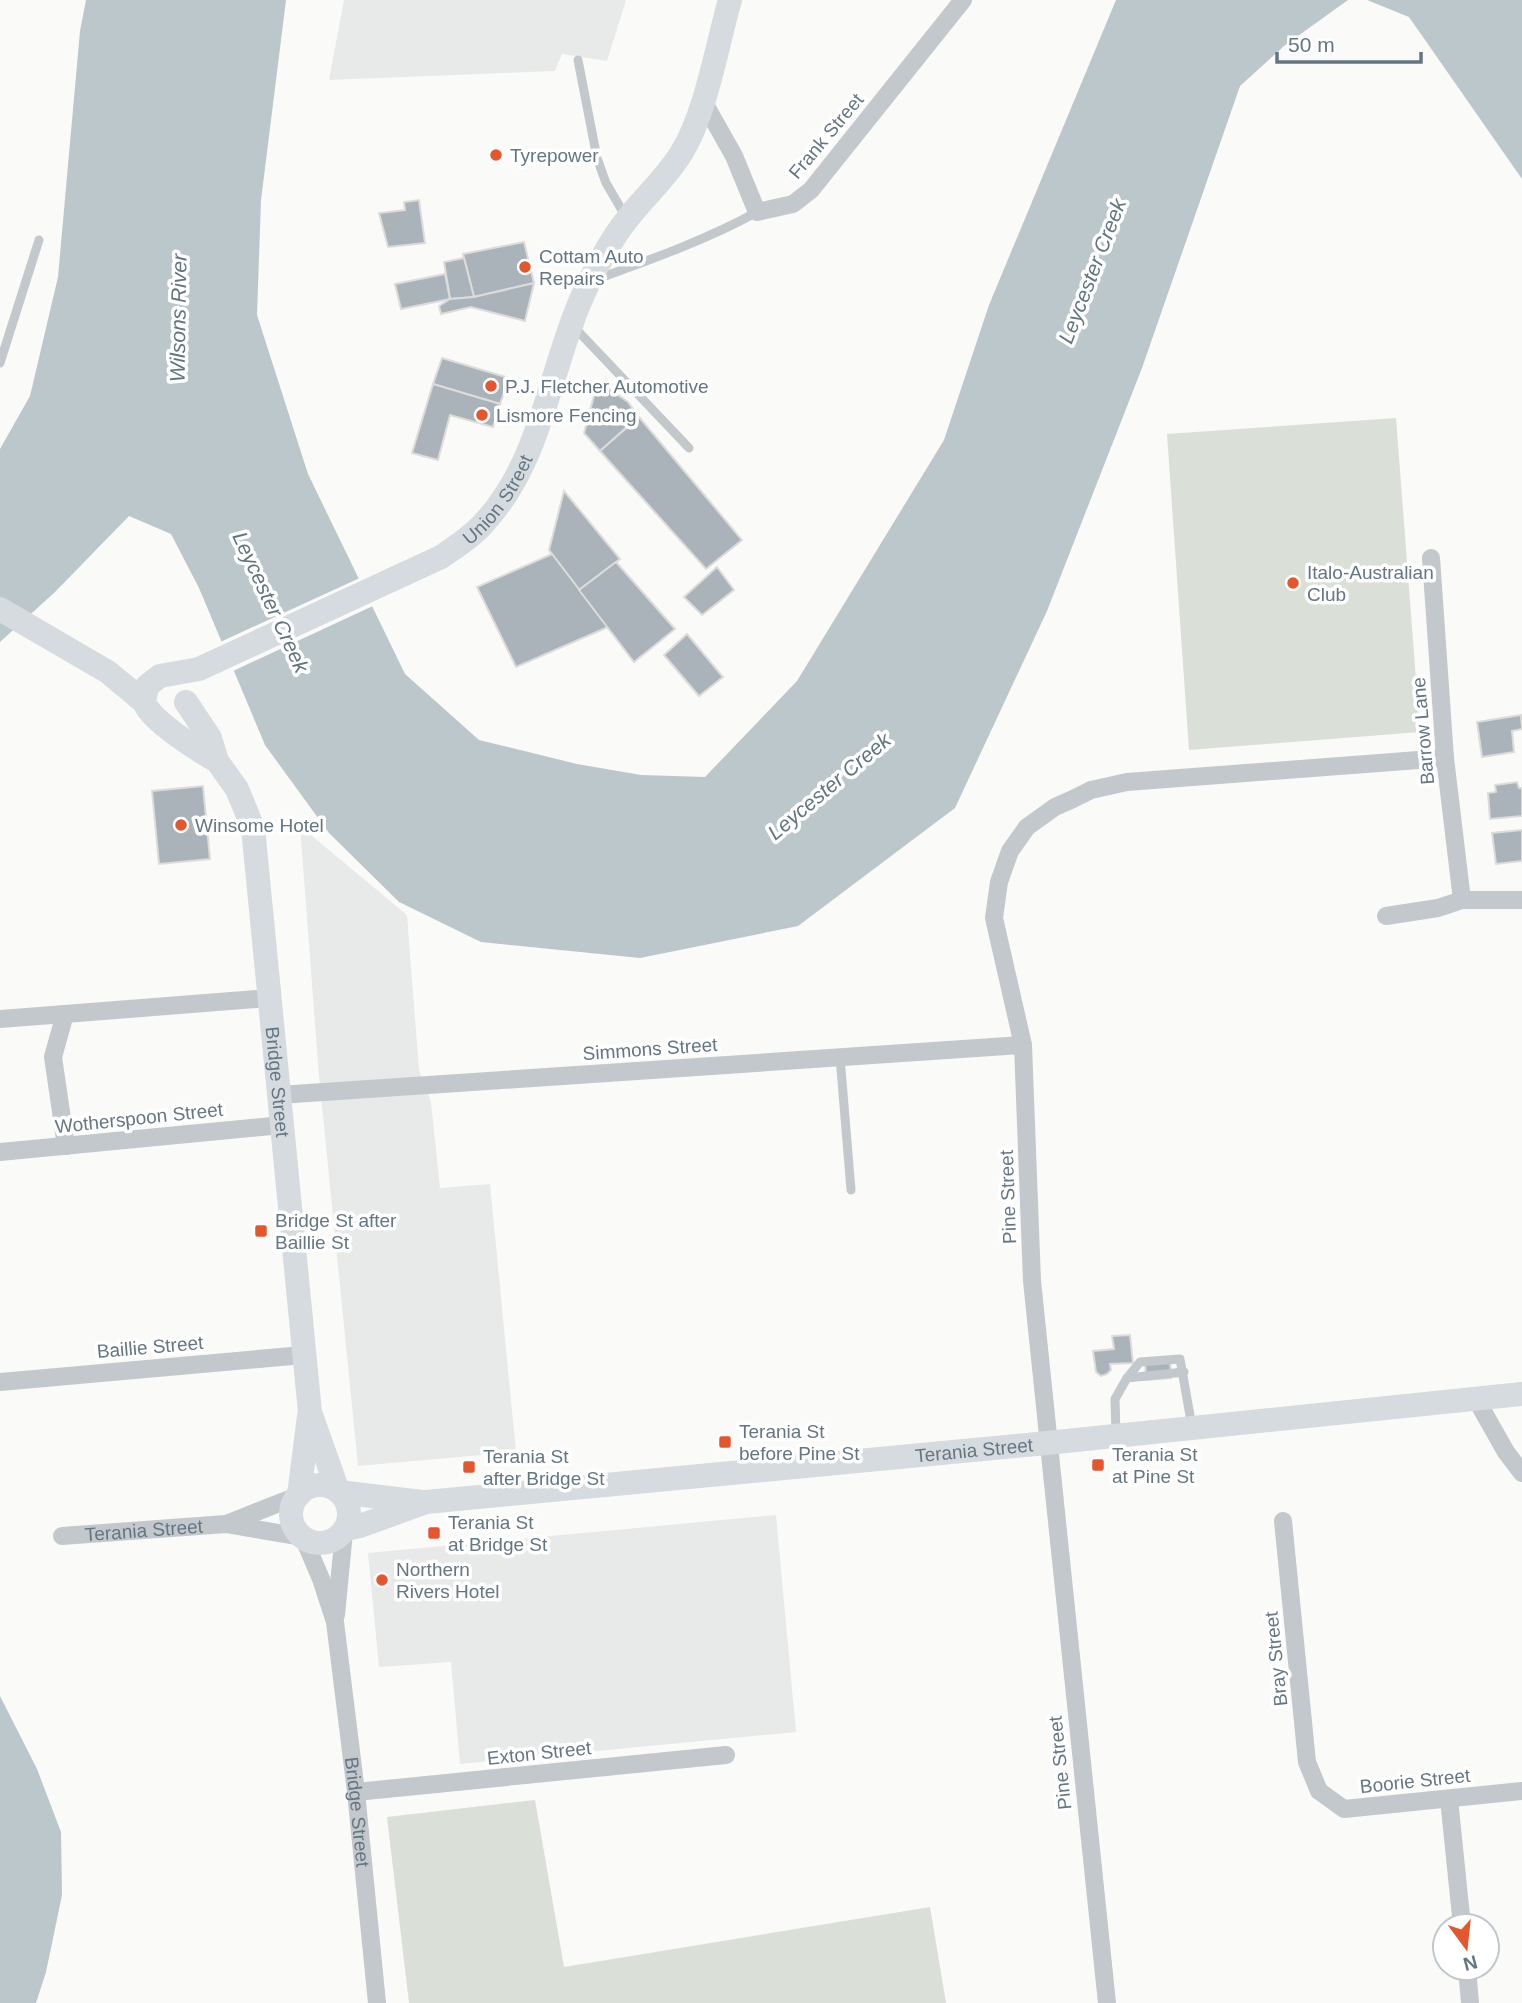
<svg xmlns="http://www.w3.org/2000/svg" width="1522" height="2003" font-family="Arial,sans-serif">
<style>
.built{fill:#e8e9e9}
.green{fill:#dadfd7}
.water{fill:#bbc7cb}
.pier{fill:#fafaf8}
.building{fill:#aab3b9;stroke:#dcdcda;stroke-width:2}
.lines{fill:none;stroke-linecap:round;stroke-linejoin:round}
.service{stroke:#c3c8cc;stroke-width:9}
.minor{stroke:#c3c8cc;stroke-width:18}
.secondary{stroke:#d6dbdf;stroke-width:24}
.poi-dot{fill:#e4572e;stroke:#fff;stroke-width:2.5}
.labels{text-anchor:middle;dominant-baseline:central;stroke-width:7;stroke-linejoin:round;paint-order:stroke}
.street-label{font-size:19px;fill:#657683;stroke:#fff}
.poi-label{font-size:19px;fill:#657683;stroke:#fff;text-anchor:start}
.water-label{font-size:21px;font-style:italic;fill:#60757c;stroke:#fff}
</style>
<rect width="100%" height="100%" fill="#fafaf8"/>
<g class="built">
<polygon points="344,0 626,0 607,61 562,54 555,71 329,80"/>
<polygon points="300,826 407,915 419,1070 431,1102 440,1188 490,1184 516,1452 358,1466 319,1076"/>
<polygon points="776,1515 796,1732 460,1764 451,1662 379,1667 368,1553"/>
</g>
<g class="green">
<polygon points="1396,418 1420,732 1189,750 1167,434"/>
<polygon points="535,1800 564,1967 930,1907 946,2003 409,2003 387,1817"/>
</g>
<g class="water">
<polygon points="86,0 286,0 261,200 257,315 308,474 405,674 479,740 577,764 641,775 705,777 797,681 944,440 989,305 1116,0 1348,0 1284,46 1240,86 1142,368 1047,611 955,808 798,926 640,958 481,942 399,902 329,833 265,745 199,588 171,534 129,516 55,592 0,642 0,449 30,396 58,277 80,31"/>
<polygon points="1367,0 1522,0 1522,179 1409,17"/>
<polygon points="0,1696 37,1769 61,1832 62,1895 46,1972 36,2003 0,2003"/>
</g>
<polygon class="pier" points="362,577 375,605 231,672 218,643"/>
<g class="building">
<polygon points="419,200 425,243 388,247 379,213 405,210 404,202"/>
<polygon points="524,242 534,283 474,297 463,254"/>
<polygon points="464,258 474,297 450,299 444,262"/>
<polygon points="445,274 450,299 401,309 395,284"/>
<polygon points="534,283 525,321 471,307 441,314 439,306 450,299 474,297"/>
<polygon points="442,358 509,378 500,404 433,384"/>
<polygon points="598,381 628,402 633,409 629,425 600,451 584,433"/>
<polygon points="433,384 500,404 493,427 450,415 438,460 412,453"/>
<polygon points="639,417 742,540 706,569 600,451"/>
<polygon points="564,491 620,559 579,590 549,550"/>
<polygon points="552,554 608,627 516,667 477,587"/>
<polygon points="616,562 675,629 634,662 579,590"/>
<polygon points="717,567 734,590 702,615 684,597"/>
<polygon points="687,634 723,677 699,696 664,655"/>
<polygon points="1521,715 1522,729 1512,731 1514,752 1482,757 1477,722"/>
<polygon points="1517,782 1519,788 1522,788 1522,816 1490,819 1488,793 1496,792 1495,785"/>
<polygon points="203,786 210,859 159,864 152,791"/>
<polygon points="1522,830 1522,861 1496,864 1492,833"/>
<polygon points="1130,1335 1133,1363 1110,1364 1111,1370 1107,1374 1101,1376 1096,1372 1093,1351 1114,1349 1112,1336"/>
<polygon points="1170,1358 1171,1378 1146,1380 1145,1360"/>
</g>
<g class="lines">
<g class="service">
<polyline points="578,60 597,158 606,183 626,217"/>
<path d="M597,279c55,-20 109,-39 160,-67"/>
<polyline points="575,328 689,448"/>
<polyline points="0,363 39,240"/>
<polyline points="840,1057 851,1190"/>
<polyline points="1127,1378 1184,1372"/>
<polyline points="1116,1433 1115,1399 1127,1378 1140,1362 1180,1359 1192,1427"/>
</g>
<g class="minor">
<polyline points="703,101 734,156 757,212 793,204 811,190 963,0"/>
<polyline points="1431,558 1445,758 1462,900"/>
<polyline points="1386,916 1438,908 1462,900 1522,900"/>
<polyline points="0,1019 65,1014"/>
<polyline points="279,1095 1023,1045"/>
<polyline points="66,1146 53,1057 65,1014 270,998"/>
<polyline points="0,1152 282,1125"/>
<polyline points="0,1382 303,1355"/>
<polyline points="1476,1399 1506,1452 1522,1473"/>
<polyline points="1283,1521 1307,1762 1319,1791 1344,1809 1522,1791"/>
<polyline points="226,1524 297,1496"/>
<path id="s1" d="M62,1536l164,-12 76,13"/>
<path id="s2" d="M304,1539l17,40 14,43 21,170 21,211"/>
<polyline points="336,1615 344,1532"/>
<polyline points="356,1792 726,1755"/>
<polyline points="1449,1799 1462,1926"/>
<polyline points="1467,1968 1470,2003"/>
<polyline points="1107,2003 1032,1281 1023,1045 994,918 999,882 1010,851 1027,827 1055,807 1073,799 1091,790 1127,782 1445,758"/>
</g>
<g class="secondary">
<polyline points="0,609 108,672 144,702"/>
<path id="s3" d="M186,702l24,36 7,23 20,28 16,39 57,584 28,79"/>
<path id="s4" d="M217,761c-18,-10 -66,-40 -73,-59l3,-16 13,-10 39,-7 242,-112c15,-10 30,-20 42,-33 62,-66 67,-164 106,-242 11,-22 24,-45 39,-64 18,-23 39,-41 54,-66 24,-39 35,-107 48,-152"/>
<circle cx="320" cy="1514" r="29"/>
<polyline points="339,1492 422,1502"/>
<polyline points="299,1495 309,1416"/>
<path id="s5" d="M346,1529l14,-3 66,-24 621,-59 475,-49"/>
</g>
</g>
<g class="poi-dot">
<circle cx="496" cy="155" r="7"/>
<circle cx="525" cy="267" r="7"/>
<circle cx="491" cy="386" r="7"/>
<circle cx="482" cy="415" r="7"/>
<circle cx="1293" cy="583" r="7"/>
<circle cx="181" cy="825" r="7"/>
<rect x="254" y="1224" width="14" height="14" rx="3.5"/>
<rect x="718" y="1435" width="14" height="14" rx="3.5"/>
<rect x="1091" y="1458" width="14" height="14" rx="3.5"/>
<rect x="462" y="1460" width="14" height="14" rx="3.5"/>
<rect x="427" y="1526" width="14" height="14" rx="3.5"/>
<circle cx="382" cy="1580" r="7"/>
</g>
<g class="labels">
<g class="street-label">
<text transform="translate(826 136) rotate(-50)">Frank Street</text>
<text stroke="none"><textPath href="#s4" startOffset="516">Union Street</textPath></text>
<text transform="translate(1423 731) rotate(-95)">Barrow Lane</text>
<text transform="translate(650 1049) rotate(-4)">Simmons Street</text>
<text stroke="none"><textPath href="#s3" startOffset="399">Bridge Street</textPath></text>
<text transform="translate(139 1118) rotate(-6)">Wotherspoon Street</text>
<text transform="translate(1008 1197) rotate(-92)">Pine Street</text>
<text transform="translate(150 1347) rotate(-5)">Baillie Street</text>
<text stroke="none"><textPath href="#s5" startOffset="635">Terania Street</textPath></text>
<text stroke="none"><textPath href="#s1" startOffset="82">Terania Street</textPath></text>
<text transform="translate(1276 1659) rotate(-96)">Bray Street</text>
<text transform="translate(539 1753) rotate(-6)">Exton Street</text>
<text transform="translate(1060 1763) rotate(-96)">Pine Street</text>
<text transform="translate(1415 1781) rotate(-6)">Boorie Street</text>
<text stroke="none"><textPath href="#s2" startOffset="280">Bridge Street</textPath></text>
</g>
<g class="poi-label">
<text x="510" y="155">Tyrepower</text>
<text x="539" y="256">Cottam Auto<tspan x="539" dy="22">Repairs</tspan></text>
<text x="505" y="386">P.J. Fletcher Automotive</text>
<text x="496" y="415">Lismore Fencing</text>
<text x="1307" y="572">Italo-Australian<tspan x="1307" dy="22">Club</tspan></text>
<text x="195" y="825">Winsome Hotel</text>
<text x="275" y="1220">Bridge St after<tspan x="275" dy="22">Baillie St</tspan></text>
<text x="739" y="1431">Terania St<tspan x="739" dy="22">before Pine St</tspan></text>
<text x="1112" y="1454">Terania St<tspan x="1112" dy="22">at Pine St</tspan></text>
<text x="483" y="1456">Terania St<tspan x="483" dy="22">after Bridge St</tspan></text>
<text x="448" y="1522">Terania St<tspan x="448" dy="22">at Bridge St</tspan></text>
<text x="396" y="1569">Northern<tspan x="396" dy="22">Rivers Hotel</tspan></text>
</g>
<g class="water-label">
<text transform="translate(1092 271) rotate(-69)">Leycester Creek</text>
<text transform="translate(178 318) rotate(-89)">Wilsons River</text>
<text transform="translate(271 602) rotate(65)">Leycester Creek</text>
<text transform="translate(829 786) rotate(-40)">Leycester Creek</text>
</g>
</g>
<g transform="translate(1466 1947) rotate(165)"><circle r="33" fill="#ffffff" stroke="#c1c8cd" stroke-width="2"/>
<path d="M0-5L12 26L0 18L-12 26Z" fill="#e4572e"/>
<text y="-10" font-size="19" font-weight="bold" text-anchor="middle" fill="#657683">N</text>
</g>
<path d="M1277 52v10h144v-10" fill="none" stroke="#657683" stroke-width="3.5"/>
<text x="1288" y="52" font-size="21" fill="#657683" stroke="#ffffff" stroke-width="5" paint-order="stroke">50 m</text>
</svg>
